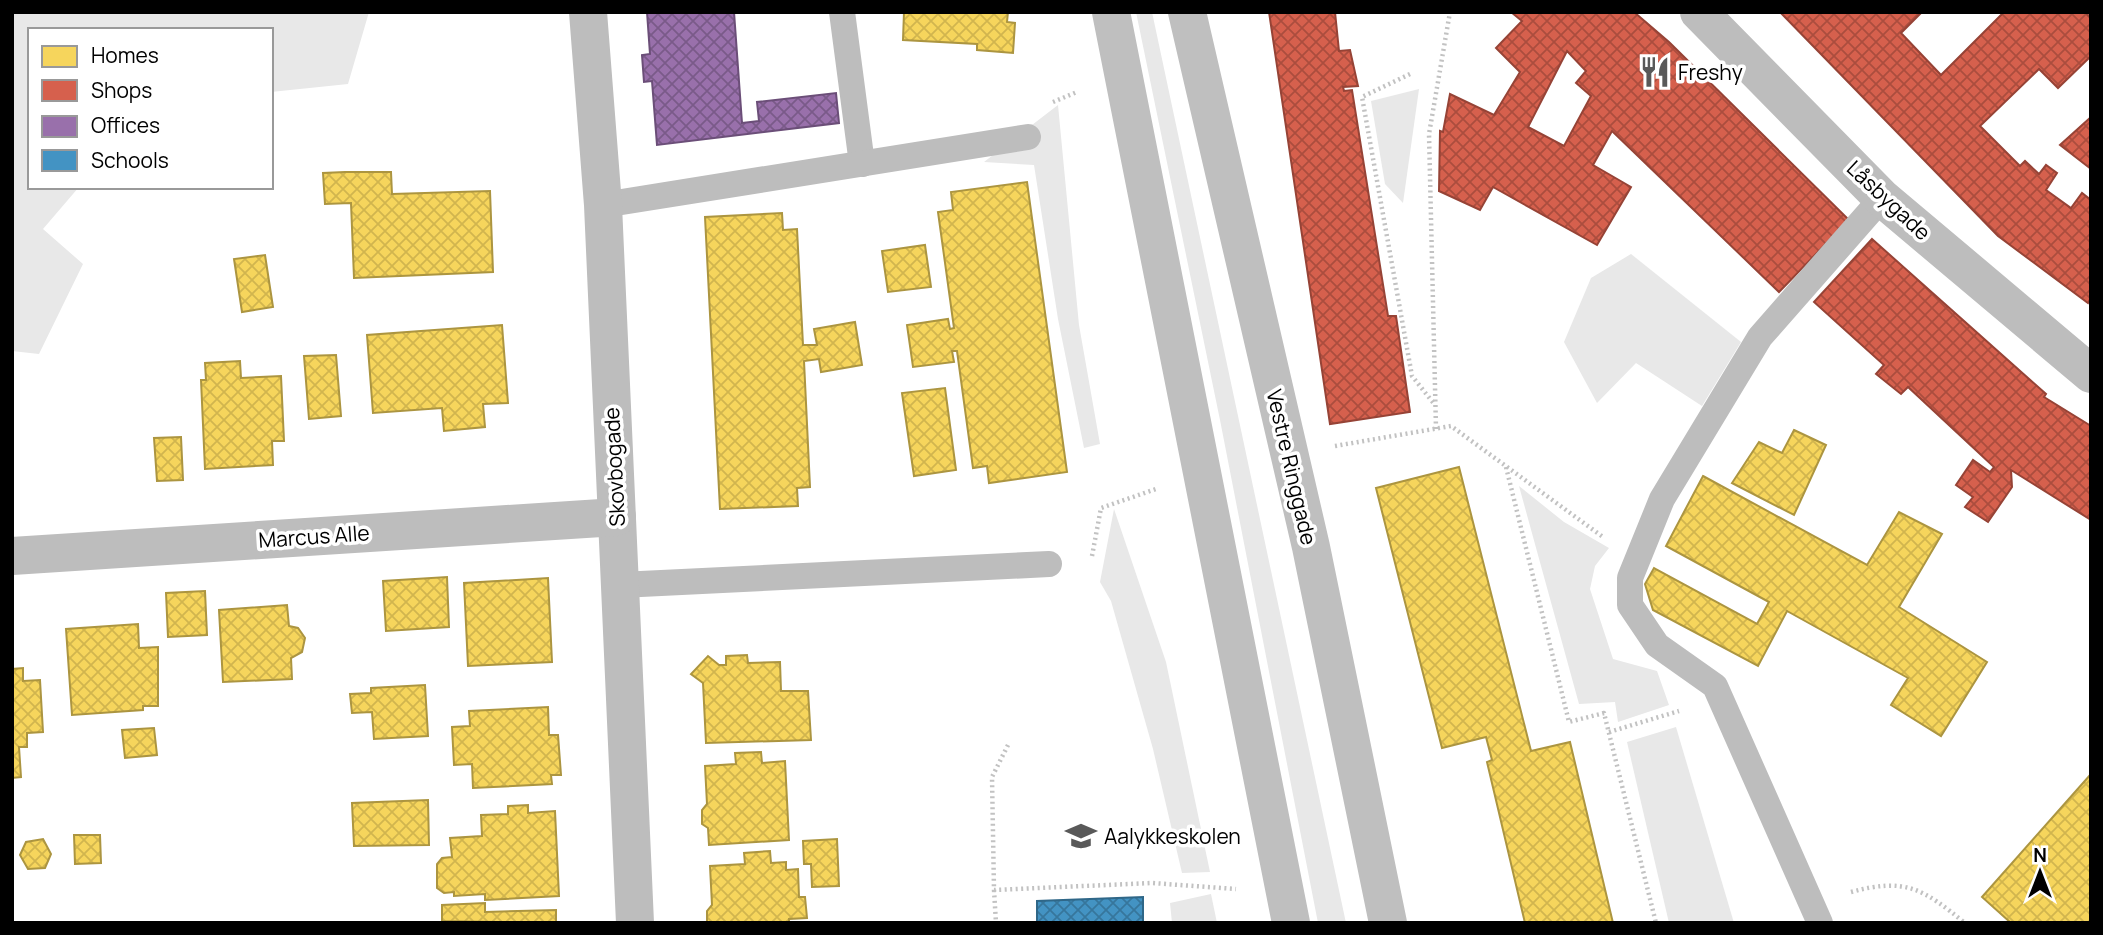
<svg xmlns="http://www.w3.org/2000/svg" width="2103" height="935" font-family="Manrope,sans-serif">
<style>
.grass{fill:#e8e8e8}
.homes{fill:url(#homes-cross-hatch);stroke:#ac9540;stroke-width:2}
.shops{fill:url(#shops-cross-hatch);stroke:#964336;stroke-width:2;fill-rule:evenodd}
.offices{fill:url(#offices-cross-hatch);stroke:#6b4e78;stroke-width:2}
.schools{fill:url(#schools-cross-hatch);stroke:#2f6788;stroke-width:2}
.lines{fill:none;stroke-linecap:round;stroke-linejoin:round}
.path{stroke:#c2c2c2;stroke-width:4.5;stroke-dasharray:2 3.5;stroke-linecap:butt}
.lane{stroke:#bdbdbd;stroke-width:26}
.street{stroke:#bdbdbd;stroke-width:38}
.secondary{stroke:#bfbfbf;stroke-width:38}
.labels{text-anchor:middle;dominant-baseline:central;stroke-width:7;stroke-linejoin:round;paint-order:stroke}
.poi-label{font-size:21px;fill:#000;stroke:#fff;text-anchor:start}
.street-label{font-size:21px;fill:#000;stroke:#fff}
</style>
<defs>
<pattern id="homes-cross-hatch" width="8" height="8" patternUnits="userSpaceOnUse" patternTransform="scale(1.75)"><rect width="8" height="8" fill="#f6d55c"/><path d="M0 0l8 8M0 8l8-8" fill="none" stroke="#d1b54e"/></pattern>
<pattern id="shops-cross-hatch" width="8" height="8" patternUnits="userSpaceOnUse" patternTransform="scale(1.75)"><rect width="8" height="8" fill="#d6604d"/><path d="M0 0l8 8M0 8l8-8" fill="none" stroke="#ab4d3e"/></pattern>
<pattern id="offices-cross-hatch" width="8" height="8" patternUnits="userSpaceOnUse" patternTransform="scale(1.75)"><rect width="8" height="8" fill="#9970ab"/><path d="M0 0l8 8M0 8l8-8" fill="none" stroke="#7a5a89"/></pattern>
<pattern id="schools-cross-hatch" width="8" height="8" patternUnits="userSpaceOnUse" patternTransform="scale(1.75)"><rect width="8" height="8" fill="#4393c3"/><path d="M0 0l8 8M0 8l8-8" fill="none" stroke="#36769c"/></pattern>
</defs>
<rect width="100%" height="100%" fill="#fff"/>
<g class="grass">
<polygon points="12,12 369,12 348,84 271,92 271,30 30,30 30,187 79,187 43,229 83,264 39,354 12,351"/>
<polygon points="1136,12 1152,12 1346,923 1318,923 1220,420"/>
<polygon points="1419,89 1403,203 1385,184 1371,101"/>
<polygon points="1058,105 1079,325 1100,444 1084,448 1058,319 1034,165 984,162"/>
<polygon points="1631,254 1741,342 1702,406 1636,363 1597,403 1564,342 1591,278"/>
<polygon points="1519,486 1564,522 1609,548 1595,566 1590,589 1613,659 1657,671 1669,705 1618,722 1615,702 1579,704"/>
<polygon points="1114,509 1166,662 1210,872 1182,873 1153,749 1111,601 1100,582"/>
<polygon points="1676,727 1734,923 1669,923 1627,742"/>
<polygon points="1211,894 1217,923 1172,923 1170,903"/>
</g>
<g class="homes">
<polygon points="904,12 1008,12 1007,22 1015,23 1013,53 977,50 977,44 903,40"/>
<polygon points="345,172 391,172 392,194 490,191 493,272 354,278 351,203 325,204 323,173"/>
<polygon points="1027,182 1067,472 989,483 987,466 973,468 957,351 952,351 954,362 913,367 907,325 948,319 950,329 954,328 938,212 953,210 951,192"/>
<polygon points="782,213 783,230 797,229 803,345 817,345 814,329 855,322 862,365 821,372 819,359 804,361 810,487 797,488 798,506 720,509 705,217"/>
<polygon points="925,245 931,287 888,292 882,251"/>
<polygon points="265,255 273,307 242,312 234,259"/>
<polygon points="502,325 508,403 483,404 485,427 444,431 442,408 373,413 367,335"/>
<polygon points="336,355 341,416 309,419 304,356"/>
<polygon points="240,361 241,378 281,376 284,441 272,441 273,465 205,469 201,380 206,380 205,363"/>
<polygon points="945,388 956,470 914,476 902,393"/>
<polygon points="1794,430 1826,445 1794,515 1732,483 1759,442 1782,453"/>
<polygon points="181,437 183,480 157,481 154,438"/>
<polygon points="1459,467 1531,751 1570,742 1613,923 1525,923 1487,762 1492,760 1486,737 1442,748 1376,488"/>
<polygon points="1703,476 1867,565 1899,512 1942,534 1899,607 1987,662 1941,736 1891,705 1908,678 1787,611 1758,666 1653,610 1645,584 1654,568 1757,624 1769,602 1666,546"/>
<polygon points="447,577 449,627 386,631 383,581"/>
<polygon points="548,578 552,662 468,666 464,583"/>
<polygon points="205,591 207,635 168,637 166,593"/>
<polygon points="287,605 289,626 298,628 305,638 302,652 291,658 292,679 223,682 219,610"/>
<polygon points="138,624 139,648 158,647 158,706 143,706 143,710 72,715 66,629"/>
<polygon points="747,655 748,663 780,662 781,691 808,691 811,740 706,743 703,683 691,674 708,656 719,665 726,665 726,656"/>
<polygon points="23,668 23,681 40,680 43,732 27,733 27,747 19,747 21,777 12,778 12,669"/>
<polygon points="425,685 428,736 374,739 372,712 352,713 350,694 371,693 371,688"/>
<polygon points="548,707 549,735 558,735 561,775 551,775 552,784 473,788 472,764 454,765 452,727 470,726 469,711"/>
<polygon points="154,728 157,755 125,758 122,730"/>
<polygon points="761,752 762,763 785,761 789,840 709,845 708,828 702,824 702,810 707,804 705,766 736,764 735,753"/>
<polygon points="2091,774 2091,923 2011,923 1982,897"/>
<polygon points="428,800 429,845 354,846 352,803"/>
<polygon points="528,805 528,813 555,811 559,896 485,900 485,894 454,896 454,892 444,893 437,888 437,864 442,858 452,857 450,838 482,836 481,815 508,814 508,806"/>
<polygon points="74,835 100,835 101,863 75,864"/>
<polygon points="43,839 51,854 45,868 28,869 20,855 26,842"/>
<polygon points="837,839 839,886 812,887 811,864 804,864 803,841"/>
<polygon points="770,851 771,863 786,862 786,870 798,869 799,897 805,897 807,918 789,919 789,923 707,923 707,911 712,905 710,866 745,864 744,853"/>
<polygon points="485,903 485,912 556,910 556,923 442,921 442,905"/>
</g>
<g class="shops">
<polygon points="1269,12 1335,12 1339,51 1350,50 1358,86 1343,87 1344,91 1352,90 1388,316 1396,316 1410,412 1330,424"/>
<path d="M1511,12h123l35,30 180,178 -70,72 -167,-161 -19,34 38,22 -34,58 -104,-58 -13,23 -41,-19 1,-60 3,1 7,-38 44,21 26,-43 -24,-24 26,-27zM1567,51l19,20 -10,12 15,13 -27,50 -36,-19z"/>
<polygon points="1780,12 1922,12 1901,33 1941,75 2004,12 2085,12 2091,18 2091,56 2058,88 2039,69 1980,126 2020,166 2025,161 2039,174 2046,165 2057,173 2046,190 2071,208 2082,193 2091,200 2091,298 2088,303 1998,236"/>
<polygon points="2091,117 2091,169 2060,145"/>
<polygon points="1872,239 2046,394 2044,397 2091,426 2091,520 2011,470 2012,487 1988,522 1965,507 1973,497 1956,485 1973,460 1990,472 1994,467 1908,387 1901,394 1876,374 1884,365 1814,302"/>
</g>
<polygon class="offices" points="647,12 734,12 742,123 759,121 757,102 836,93 839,123 657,145 652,81 644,82 642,55 650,54"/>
<polygon class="schools" points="1143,897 1143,923 1037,923 1037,901"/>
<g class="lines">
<g class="path">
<polyline points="1410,74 1362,97 1412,376 1435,405"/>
<polyline points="1053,102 1077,92"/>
<polyline points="1436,429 1429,134 1450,12"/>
<polyline points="1335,446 1451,426 1603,537"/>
<polyline points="1506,467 1569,722 1604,713 1656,923"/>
<polyline points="1092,556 1101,508 1156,489"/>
<polyline points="1609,732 1679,711"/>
<polyline points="1008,745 992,777 994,890 1152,883 1236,889"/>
<polyline points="994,890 996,923"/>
<path d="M1851,892c55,-15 72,-3 114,31"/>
</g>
<g class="lane">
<polyline points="842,12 862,164"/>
<polyline points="603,205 1028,137"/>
<polyline points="620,585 1049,564"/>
<polyline points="1820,923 1715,686 1657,645 1630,605 1630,578 1662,499 1760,337 1882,198"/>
</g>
<g class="street">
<polyline points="588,12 603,205 635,923"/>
<polyline points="1699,12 1882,198 2091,374"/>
<polyline points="12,556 617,517"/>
</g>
<g class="secondary">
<polyline points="1111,12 1291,923"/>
<polyline points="1187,12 1311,547 1388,923"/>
</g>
</g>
<defs>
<symbol id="restaurant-bare" viewBox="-9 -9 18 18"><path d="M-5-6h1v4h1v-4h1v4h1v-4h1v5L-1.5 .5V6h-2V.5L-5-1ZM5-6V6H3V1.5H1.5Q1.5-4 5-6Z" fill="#595959" stroke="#fff" stroke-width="2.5" paint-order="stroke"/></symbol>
<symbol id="school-bare" viewBox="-9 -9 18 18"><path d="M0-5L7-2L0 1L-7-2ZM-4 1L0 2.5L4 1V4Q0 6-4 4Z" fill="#595959" stroke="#fff" stroke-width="2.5" paint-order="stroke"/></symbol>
</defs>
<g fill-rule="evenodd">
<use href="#restaurant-bare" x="1633" y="50" width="44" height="44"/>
<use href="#school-bare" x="1059" y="814" width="44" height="44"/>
</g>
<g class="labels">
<g class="poi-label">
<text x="1678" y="72">Freshy</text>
<text x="1104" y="836">Aalykkeskolen</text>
</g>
<g class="street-label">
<text transform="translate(1889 200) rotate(43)">Låsbygade</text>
<text transform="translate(614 467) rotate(-93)">Skovbogade</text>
<text transform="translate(1292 467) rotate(77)">Vestre Ringgade</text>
<text transform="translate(314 536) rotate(-4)">Marcus Alle</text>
</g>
</g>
<rect width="2103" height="935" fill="none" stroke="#000000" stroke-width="28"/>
<rect x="28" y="28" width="245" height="161" fill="#ffffff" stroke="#999999" stroke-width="2"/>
<rect x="42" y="46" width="35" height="21" fill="#f6d55c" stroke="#999999" stroke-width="2"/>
<text x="91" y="63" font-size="21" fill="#000000">Homes</text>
<rect x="42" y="80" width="35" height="21" fill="#d6604d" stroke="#999999" stroke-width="2"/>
<text x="91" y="98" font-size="21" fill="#000000">Shops</text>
<rect x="42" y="116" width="35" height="21" fill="#9970ab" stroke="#999999" stroke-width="2"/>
<text x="91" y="133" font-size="21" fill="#000000">Offices</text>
<rect x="42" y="150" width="35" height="21" fill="#4393c3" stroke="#999999" stroke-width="2"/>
<text x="91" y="168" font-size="21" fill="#000000">Schools</text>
<g transform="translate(2040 872)" stroke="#ffffff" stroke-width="5" paint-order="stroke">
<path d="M0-5L12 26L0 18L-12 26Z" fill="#000000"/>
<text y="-10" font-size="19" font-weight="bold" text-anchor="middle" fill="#000000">N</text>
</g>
</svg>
